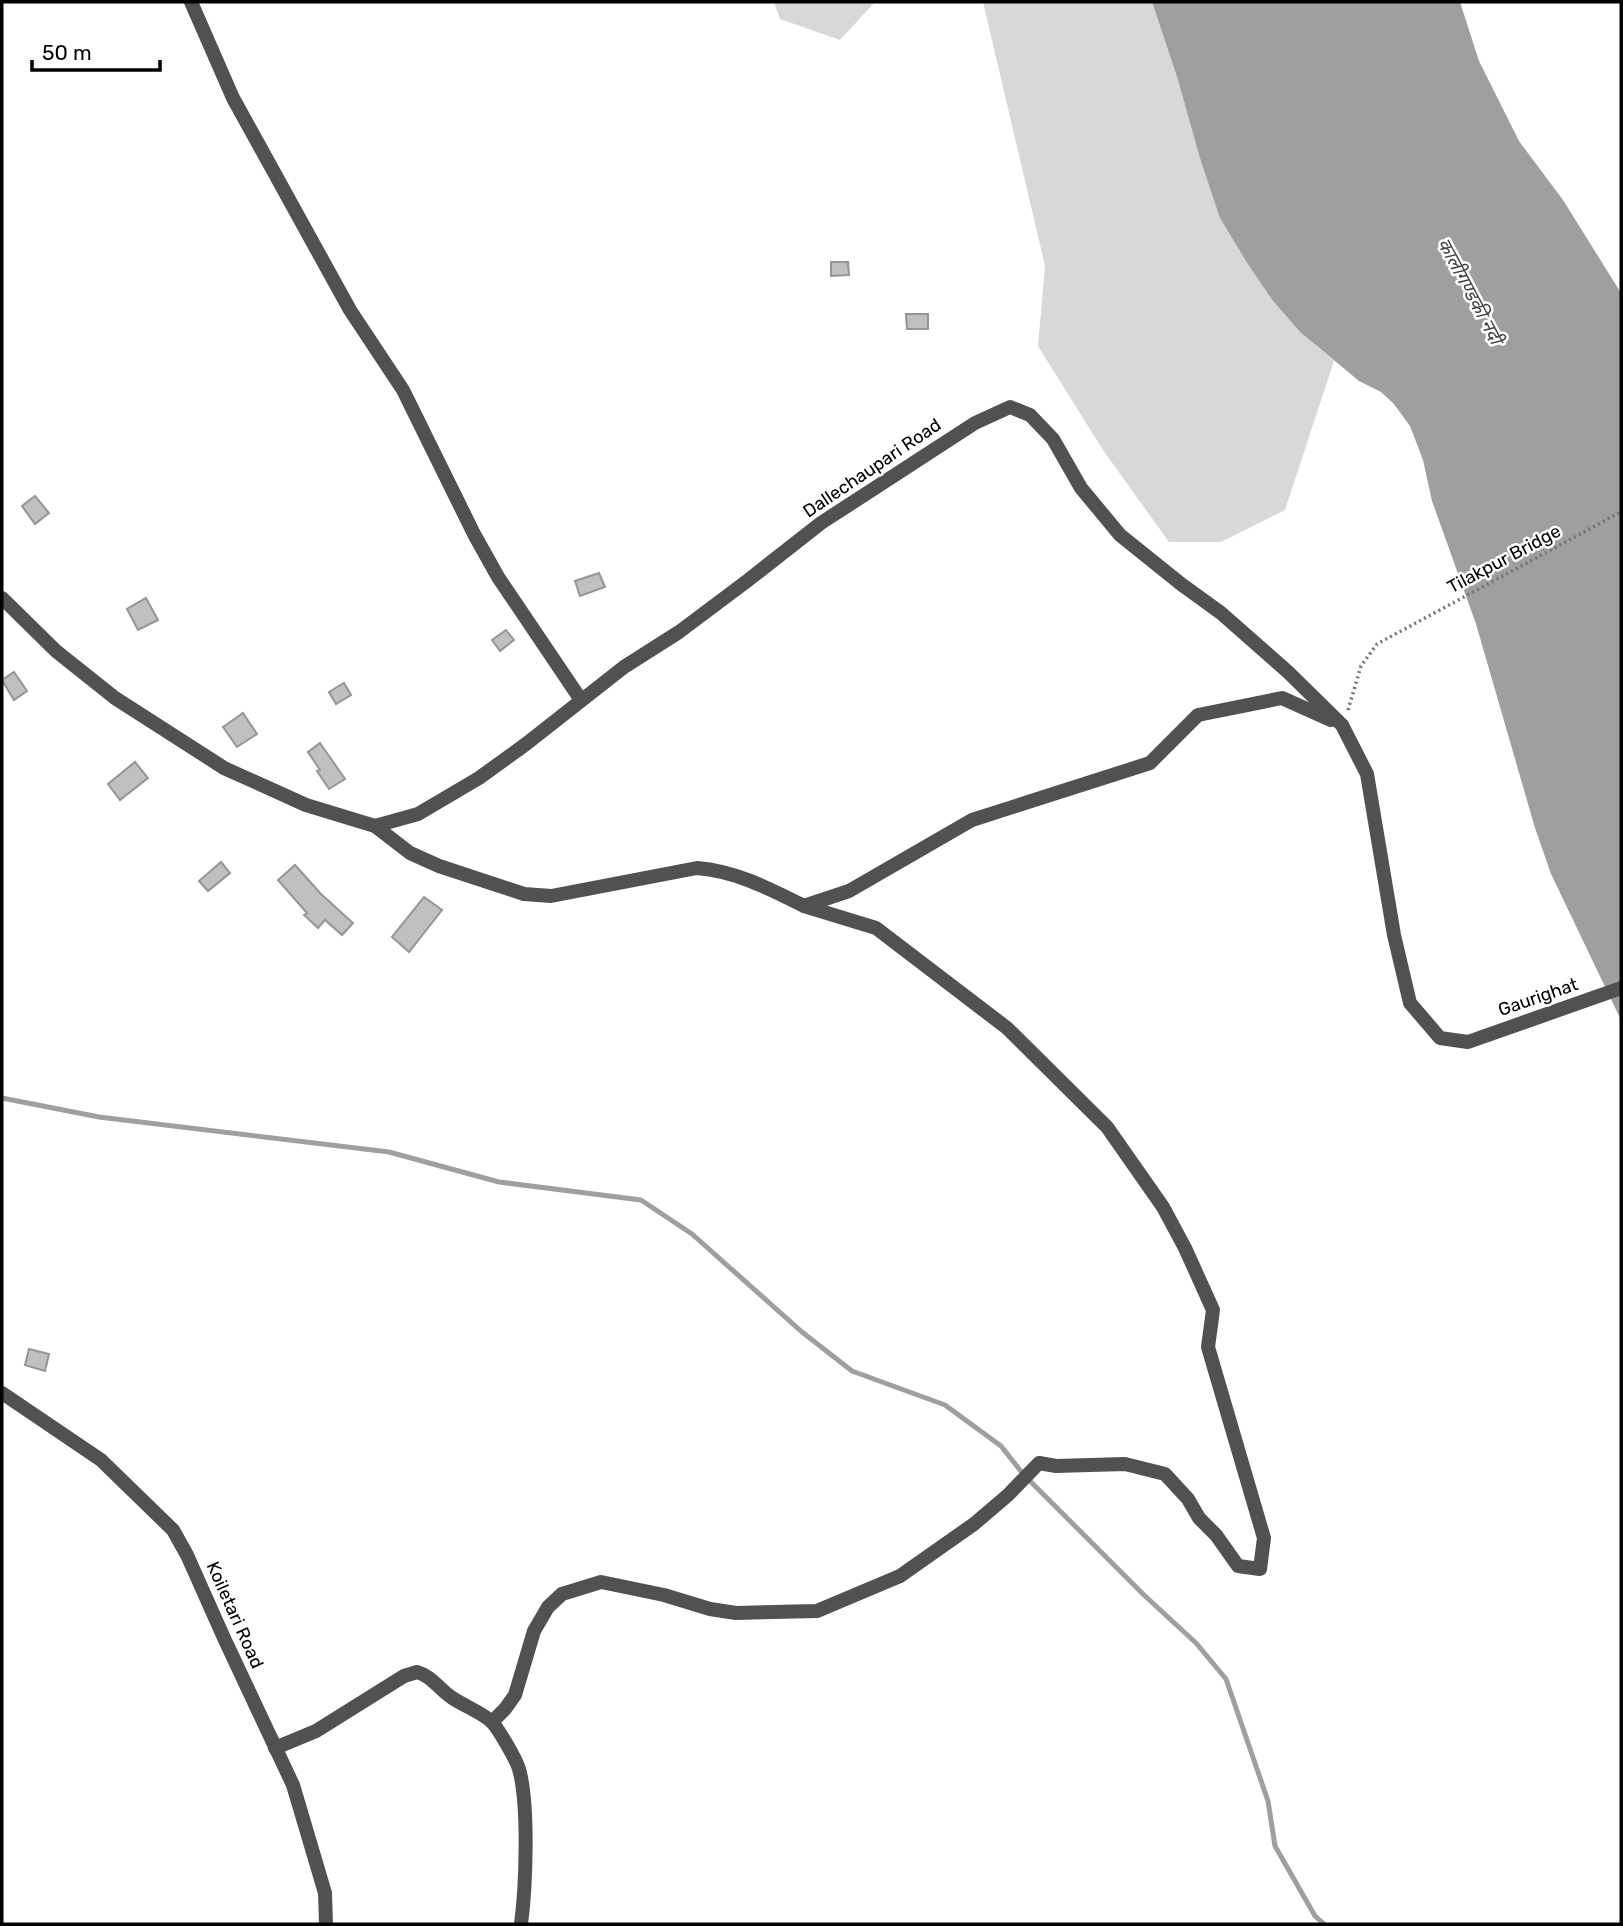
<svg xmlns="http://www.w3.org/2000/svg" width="1623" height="1926" font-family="Rubik,'Noto Sans Devanagari',sans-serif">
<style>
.green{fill:#d8d8d8}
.water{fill:#9f9f9f}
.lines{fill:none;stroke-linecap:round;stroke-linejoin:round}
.stream{stroke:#9f9f9f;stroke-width:5}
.building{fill:#c0c0c0;stroke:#959595;stroke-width:2}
.path{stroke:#737373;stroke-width:3.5;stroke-dasharray:2 3.5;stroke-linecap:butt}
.minor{stroke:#515151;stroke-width:14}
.labels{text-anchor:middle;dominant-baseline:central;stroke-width:5;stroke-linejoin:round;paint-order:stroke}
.street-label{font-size:18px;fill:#000;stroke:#fff}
.water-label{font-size:19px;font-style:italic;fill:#404040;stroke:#fff}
</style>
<rect width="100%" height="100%" fill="#fff"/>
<g class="green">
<polygon points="774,2 875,2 840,40 780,19"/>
<polygon points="983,2 1152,2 1178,80 1199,155 1249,266 1273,301 1300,332 1334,361 1285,510 1221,542 1169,542 1103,450 1038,346 1045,266"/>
</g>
<polygon class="water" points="1152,2 1460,2 1479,61 1519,141 1563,200 1621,293 1621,1020 1551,874 1535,828 1476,624 1432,501 1423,460 1410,426 1394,404 1381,392 1359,381 1300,332 1273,301 1249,266 1220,218 1199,155 1178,80"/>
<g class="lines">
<polyline class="stream" points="2,1098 99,1117 389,1152 499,1182 641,1200 692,1234 802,1332 852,1371 945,1405 1001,1446 1024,1475 1144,1595 1196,1643 1226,1679 1268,1801 1275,1846 1315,1916 1324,1924"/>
</g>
<g class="building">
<polygon points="831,262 848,262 849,275 831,276"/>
<polygon points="906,314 928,314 928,329 907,329"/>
<polygon points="35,496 49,513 35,524 22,506"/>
<polygon points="599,573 605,587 580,596 575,581"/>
<polygon points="146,598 158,620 138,630 127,609"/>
<polygon points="506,630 514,640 500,651 492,640"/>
<polygon points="14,672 27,691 14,700 2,680"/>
<polygon points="344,683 351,695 336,704 329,692"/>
<polygon points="243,713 257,734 237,747 223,727"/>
<polygon points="320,743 345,779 329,789 317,771 320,770 308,752"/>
<polygon points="135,762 148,778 120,800 108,784"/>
<polygon points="221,862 230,873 208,891 199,881"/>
<polygon points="295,865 321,894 353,923 342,935 325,920 318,928 304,915 307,913 278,880"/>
<polygon points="424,897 442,910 409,952 392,937"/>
<polygon points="29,1349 49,1354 45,1371 25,1365"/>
</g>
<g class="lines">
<polyline class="path" points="1348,710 1361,666 1377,644 1621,512"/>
<g class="minor">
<polyline points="191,2 233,98 350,310 403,390 474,534 498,577 581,700"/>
<path d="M2,598l54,53 59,47 109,70 82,37 69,21 35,27 29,13 85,28 27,2 146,-28c39,3 73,21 107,38l45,-15 123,-71 178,-57 48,-48 84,-17 49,22"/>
<polyline points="375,826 418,814 479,778 526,744 624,667 679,632 747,581 821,523 975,423 1010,407 1030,415 1053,439 1081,488 1120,535 1181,584 1221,613 1288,672 1342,725 1367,774 1394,935 1410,1003 1440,1038 1468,1042 1621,988"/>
<polyline points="2,1393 101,1460 173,1530 187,1555 224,1638 293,1785 325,1893 326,1924"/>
<polyline points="492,1722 505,1709 515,1695 534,1631 548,1607 562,1594 601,1582 664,1595 710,1609 736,1613 817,1611 900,1576 974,1524 1008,1495 1039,1463 1056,1466 1125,1464 1165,1474 1188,1499 1199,1518 1216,1535 1238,1566 1260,1569 1264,1538 1208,1347 1213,1310 1185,1248 1163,1207 1107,1127 1007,1028 876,928 804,906"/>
<path d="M275,1748l41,-17 88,-55 13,-4c15,4 22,17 34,25 11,8 32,16 41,25 7,8 24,37 27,47 10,35 7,118 2,155"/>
</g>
</g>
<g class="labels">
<g class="street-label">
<text transform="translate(872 468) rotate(-34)">Dallechaupari Road</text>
<text transform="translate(1504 559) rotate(-28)">Tilakpur Bridge</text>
<text transform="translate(1538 997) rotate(-19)">Gaurighat</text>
<text transform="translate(235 1615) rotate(66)">Koiletari Road</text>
</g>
<g class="water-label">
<text transform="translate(1470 291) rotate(62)">कालीगण्डकी नदी</text>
</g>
</g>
<rect width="1623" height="1926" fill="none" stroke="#000000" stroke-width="7"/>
<path d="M32 60v10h128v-10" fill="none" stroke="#000000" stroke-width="3.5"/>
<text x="42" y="60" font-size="21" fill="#000000" stroke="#ffffff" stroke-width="5" paint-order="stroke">50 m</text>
</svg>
